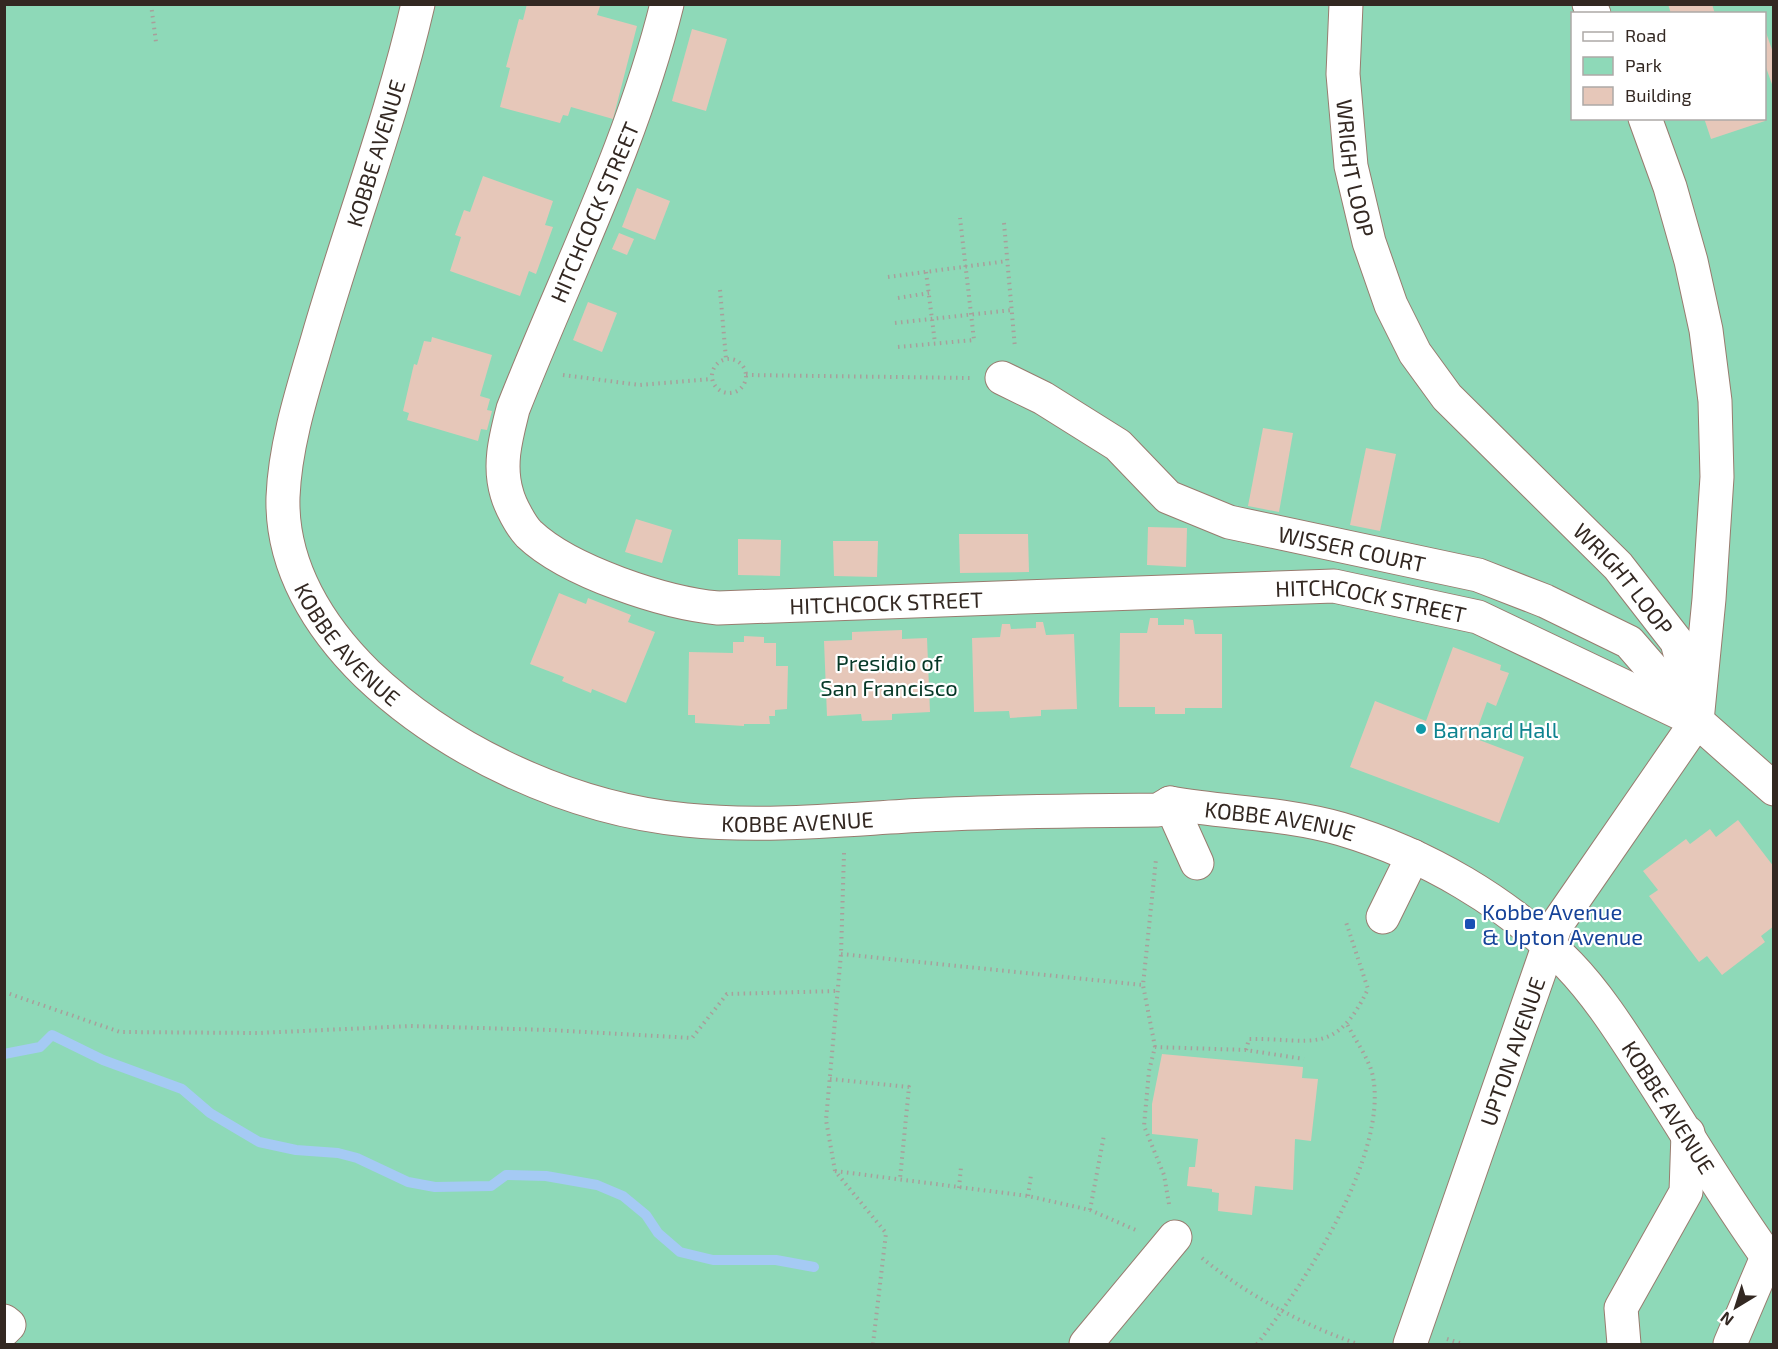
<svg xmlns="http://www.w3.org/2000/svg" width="1778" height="1349" font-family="'Exo 2',sans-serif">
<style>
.green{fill:#8ed9b8;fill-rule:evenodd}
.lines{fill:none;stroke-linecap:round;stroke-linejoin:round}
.stream{stroke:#a5caf4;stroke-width:10}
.building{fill:#e6c7b9}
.minor-casing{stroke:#987c6f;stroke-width:35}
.path{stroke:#a89f9b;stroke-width:4;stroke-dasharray:1.5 4.5;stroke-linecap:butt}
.minor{stroke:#fff;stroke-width:33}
.culture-dot{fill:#0f9aa8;stroke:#fff;stroke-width:2}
.transit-dot{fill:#1a4fb4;stroke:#fff;stroke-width:2}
.labels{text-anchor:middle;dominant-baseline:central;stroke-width:4.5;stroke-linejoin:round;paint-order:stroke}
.street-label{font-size:22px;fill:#332822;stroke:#fff}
.park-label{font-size:22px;fill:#063827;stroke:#fff}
.culture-label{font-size:22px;fill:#0d838f;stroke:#fff;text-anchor:start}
.transit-label{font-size:22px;fill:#164399;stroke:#fff;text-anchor:start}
</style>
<rect width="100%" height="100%" fill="#fcf5f2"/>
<path class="green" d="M5,5h1768v1339h-1768zM1572,14h192v104h-192z"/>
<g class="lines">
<polyline class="stream" points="4,1054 40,1047 52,1035 103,1060 182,1089 210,1113 259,1142 296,1150 338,1153 357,1158 408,1182 435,1187 491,1186 506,1175 546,1176 597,1185 623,1196 646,1215 658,1233 680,1252 713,1260 776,1260 814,1267"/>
</g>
<g class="building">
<polygon points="527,4 593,4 600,6 597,15 637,26 613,119 571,107 568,116 563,115 560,123 500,107 510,68 506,67 519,19 523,20"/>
<polygon points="1668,4 1712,4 1715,14 1671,14"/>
<polygon points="692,29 727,39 706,111 672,101"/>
<polygon points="1765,30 1774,55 1773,87 1764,62"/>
<polygon points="1704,118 1764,118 1765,121 1711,139"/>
<polygon points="483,176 553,201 545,225 553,227 536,274 529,271 520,296 450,271 461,237 455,235 464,210 470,212"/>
<polygon points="637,188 670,201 655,240 622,227"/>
<polygon points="619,233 634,239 627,255 612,249"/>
<polygon points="588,302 617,313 602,352 573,340"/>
<polygon points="432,337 492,355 480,396 490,399 487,410 492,411 487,430 481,429 478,441 407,420 409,413 403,411 414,364 417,365 424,341 431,342"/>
<polygon points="1263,428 1293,433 1279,512 1248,506"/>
<polygon points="1366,448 1396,454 1380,531 1350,525"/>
<polygon points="636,519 672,530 662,563 625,552"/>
<polygon points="1148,527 1187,528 1186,567 1147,565"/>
<polygon points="959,534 1028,534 1029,572 960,573"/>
<polygon points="738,539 781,540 780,576 738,575"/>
<polygon points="833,541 878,541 877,577 834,576"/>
<polygon points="559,593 586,604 588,598 631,615 628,622 655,632 626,703 592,689 591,693 562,681 564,677 530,664"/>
<polygon points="1150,618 1158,618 1158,625 1184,625 1184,619 1193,620 1195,634 1222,634 1222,708 1185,708 1185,714 1155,714 1155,707 1119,707 1120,633 1147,633"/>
<polygon points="1036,622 1043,622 1046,635 1074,634 1077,709 1041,710 1041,716 1010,718 1009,711 974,712 972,638 1000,637 1002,624 1010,624 1011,629 1036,628"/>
<polygon points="902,630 902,639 927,638 930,712 892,714 892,720 862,721 861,714 827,716 824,641 852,640 852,632"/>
<polygon points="744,636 764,637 764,643 776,643 776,666 788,666 787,709 775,710 775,716 769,716 770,724 744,724 744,726 695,723 695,715 688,715 689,652 733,653 733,642 744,642"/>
<polygon points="1453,647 1501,665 1500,670 1509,673 1496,706 1487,702 1474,738 1524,757 1499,823 1350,767 1375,701 1426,721"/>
<polygon points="1738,820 1774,867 1774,926 1761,936 1765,942 1722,975 1707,956 1699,962 1649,896 1658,890 1643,871 1686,839 1690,844 1710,829 1716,837"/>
<polygon points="1162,1054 1303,1067 1302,1078 1318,1079 1311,1141 1295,1139 1293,1190 1255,1186 1252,1215 1218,1211 1219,1193 1212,1192 1212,1189 1187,1186 1189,1167 1195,1167 1198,1139 1152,1134 1152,1104"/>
</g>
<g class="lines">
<defs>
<g id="minor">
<path id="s1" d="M418,4c-26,113 -68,223 -100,334 -15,51 -33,106 -35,159 -2,69 36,130 84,177 83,79 205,135 319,146 79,8 161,-1 240,-5 77,-4 155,-4 232,-5l12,-7c57,10 115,10 171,26 84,25 167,73 228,136 28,29 51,65 73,99 44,67 84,137 132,202"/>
<path id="s2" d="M667,4c-35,141 -101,270 -154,405 -7,28 -15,56 -6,85 3,11 14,32 22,40 40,38 136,69 189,74l616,-22 144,31 219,104 77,68"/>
<path id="s3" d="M1346,4l-3,70 8,92 18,76 22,63 24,48 32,44 171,169 59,76 15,56"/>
<polyline points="1589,4 1594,14"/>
<path id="s4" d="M1002,378l41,20 75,47 50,52 61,25 249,53 67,26 84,41 59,68"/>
<polyline points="1170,803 1197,863"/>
<polyline points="1383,917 1413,856"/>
<polyline points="4,1321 9,1325 4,1330"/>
<polyline points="1086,1344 1175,1237"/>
<path id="s5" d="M1410,1344l145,-417 142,-206 12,-122 8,-122 -2,-76 -9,-71 -15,-69 -21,-74 -25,-69"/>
<polyline points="1624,1344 1621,1308 1686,1192 1688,1133"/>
<polyline points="1730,1344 1767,1257"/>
</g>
</defs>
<use href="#minor" class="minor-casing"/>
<g class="path">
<polyline points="151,4 156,42"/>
<polyline points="1004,223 1015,348"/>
<polyline points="926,272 935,343"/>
<polyline points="888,277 1007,261"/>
<polyline points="720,290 726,359"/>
<polyline points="898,298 929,293"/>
<polyline points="895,323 1012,310"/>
<polyline points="898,347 974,340 960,218"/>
<circle cx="729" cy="376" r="17"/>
<polyline points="563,375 640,385 712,379"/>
<polyline points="746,375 970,378"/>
<polyline points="844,853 841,954 826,1120 835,1171 886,1233 873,1344"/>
<polyline points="841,954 1143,985"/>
<polyline points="4,992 120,1032 259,1033 411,1026 550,1030 692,1038 727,994 838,991"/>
<polyline points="1155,1047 1143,985 1156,859"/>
<path d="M1246,1050l3,-11c63,-1 86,18 119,-50l-22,-67"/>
<polyline points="830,1079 909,1087 900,1179"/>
<polyline points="835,1171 1028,1196 1090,1210 1138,1231"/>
<polyline points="959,1188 961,1167"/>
<polyline points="1028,1196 1031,1175"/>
<polyline points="1169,1204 1164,1175 1144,1126 1149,1071 1155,1047 1246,1050 1304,1059"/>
<polyline points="1090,1210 1104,1135"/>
<path d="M1202,1258c45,37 101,67 156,86"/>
<polyline points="1447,1339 1463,1344"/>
<path d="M1257,1344c47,-59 131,-189 116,-267 -3,-17 -18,-37 -26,-53"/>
</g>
<use href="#minor" class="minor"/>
</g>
<circle class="culture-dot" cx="1421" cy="729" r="6"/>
<rect class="transit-dot" x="1464" y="918" width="12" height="12" rx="3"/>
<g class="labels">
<g class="street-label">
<text transform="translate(375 153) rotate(-73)">KOBBE AVENUE</text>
<text stroke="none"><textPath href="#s3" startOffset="165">WRIGHT LOOP</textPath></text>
<text transform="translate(594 212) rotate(-67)">HITCHCOCK STREET</text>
<text stroke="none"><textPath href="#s4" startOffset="398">WISSER COURT</textPath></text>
<text stroke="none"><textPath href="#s3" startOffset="669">WRIGHT LOOP</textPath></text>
<text stroke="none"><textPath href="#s2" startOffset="940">HITCHCOCK STREET</textPath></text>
<text stroke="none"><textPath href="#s2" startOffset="1426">HITCHCOCK STREET</textPath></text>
<text stroke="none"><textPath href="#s1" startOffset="678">KOBBE AVENUE</textPath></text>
<text stroke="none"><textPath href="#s1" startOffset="1182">KOBBE AVENUE</textPath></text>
<text stroke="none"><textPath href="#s1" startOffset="1668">KOBBE AVENUE</textPath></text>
<text stroke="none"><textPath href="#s5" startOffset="310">UPTON AVENUE</textPath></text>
<text stroke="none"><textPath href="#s1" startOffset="2172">KOBBE AVENUE</textPath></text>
</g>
<g class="park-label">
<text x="889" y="662">Presidio of<tspan x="889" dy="25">San Francisco</tspan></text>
</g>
<g class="culture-label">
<text x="1433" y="729">Barnard Hall</text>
</g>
<g class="transit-label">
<text x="1482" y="911">Kobbe Avenue<tspan x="1482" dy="25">&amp; Upton Avenue</tspan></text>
</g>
</g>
<rect width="1778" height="1349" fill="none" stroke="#332822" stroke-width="12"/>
<rect x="1571" y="12" width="195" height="108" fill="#ffffff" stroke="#ada9a7" stroke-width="1.5"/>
<rect x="1583" y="32" width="30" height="9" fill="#ffffff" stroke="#ada9a7" stroke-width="1.5"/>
<text x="1625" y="42" font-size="18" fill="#332822">Road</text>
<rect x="1583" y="57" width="30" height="18" fill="#8ed9b8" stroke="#ada9a7" stroke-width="1.5"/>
<text x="1625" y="72" font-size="18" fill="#332822">Park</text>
<rect x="1583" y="87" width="30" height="18" fill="#e6c7b9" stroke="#ada9a7" stroke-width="1.5"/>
<text x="1625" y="102" font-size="18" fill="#332822">Building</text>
<g transform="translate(1736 1307) rotate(218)" stroke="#ffffff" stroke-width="4.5" paint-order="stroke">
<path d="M0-4.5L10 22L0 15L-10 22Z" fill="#332822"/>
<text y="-9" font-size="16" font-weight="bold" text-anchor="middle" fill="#332822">N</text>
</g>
</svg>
